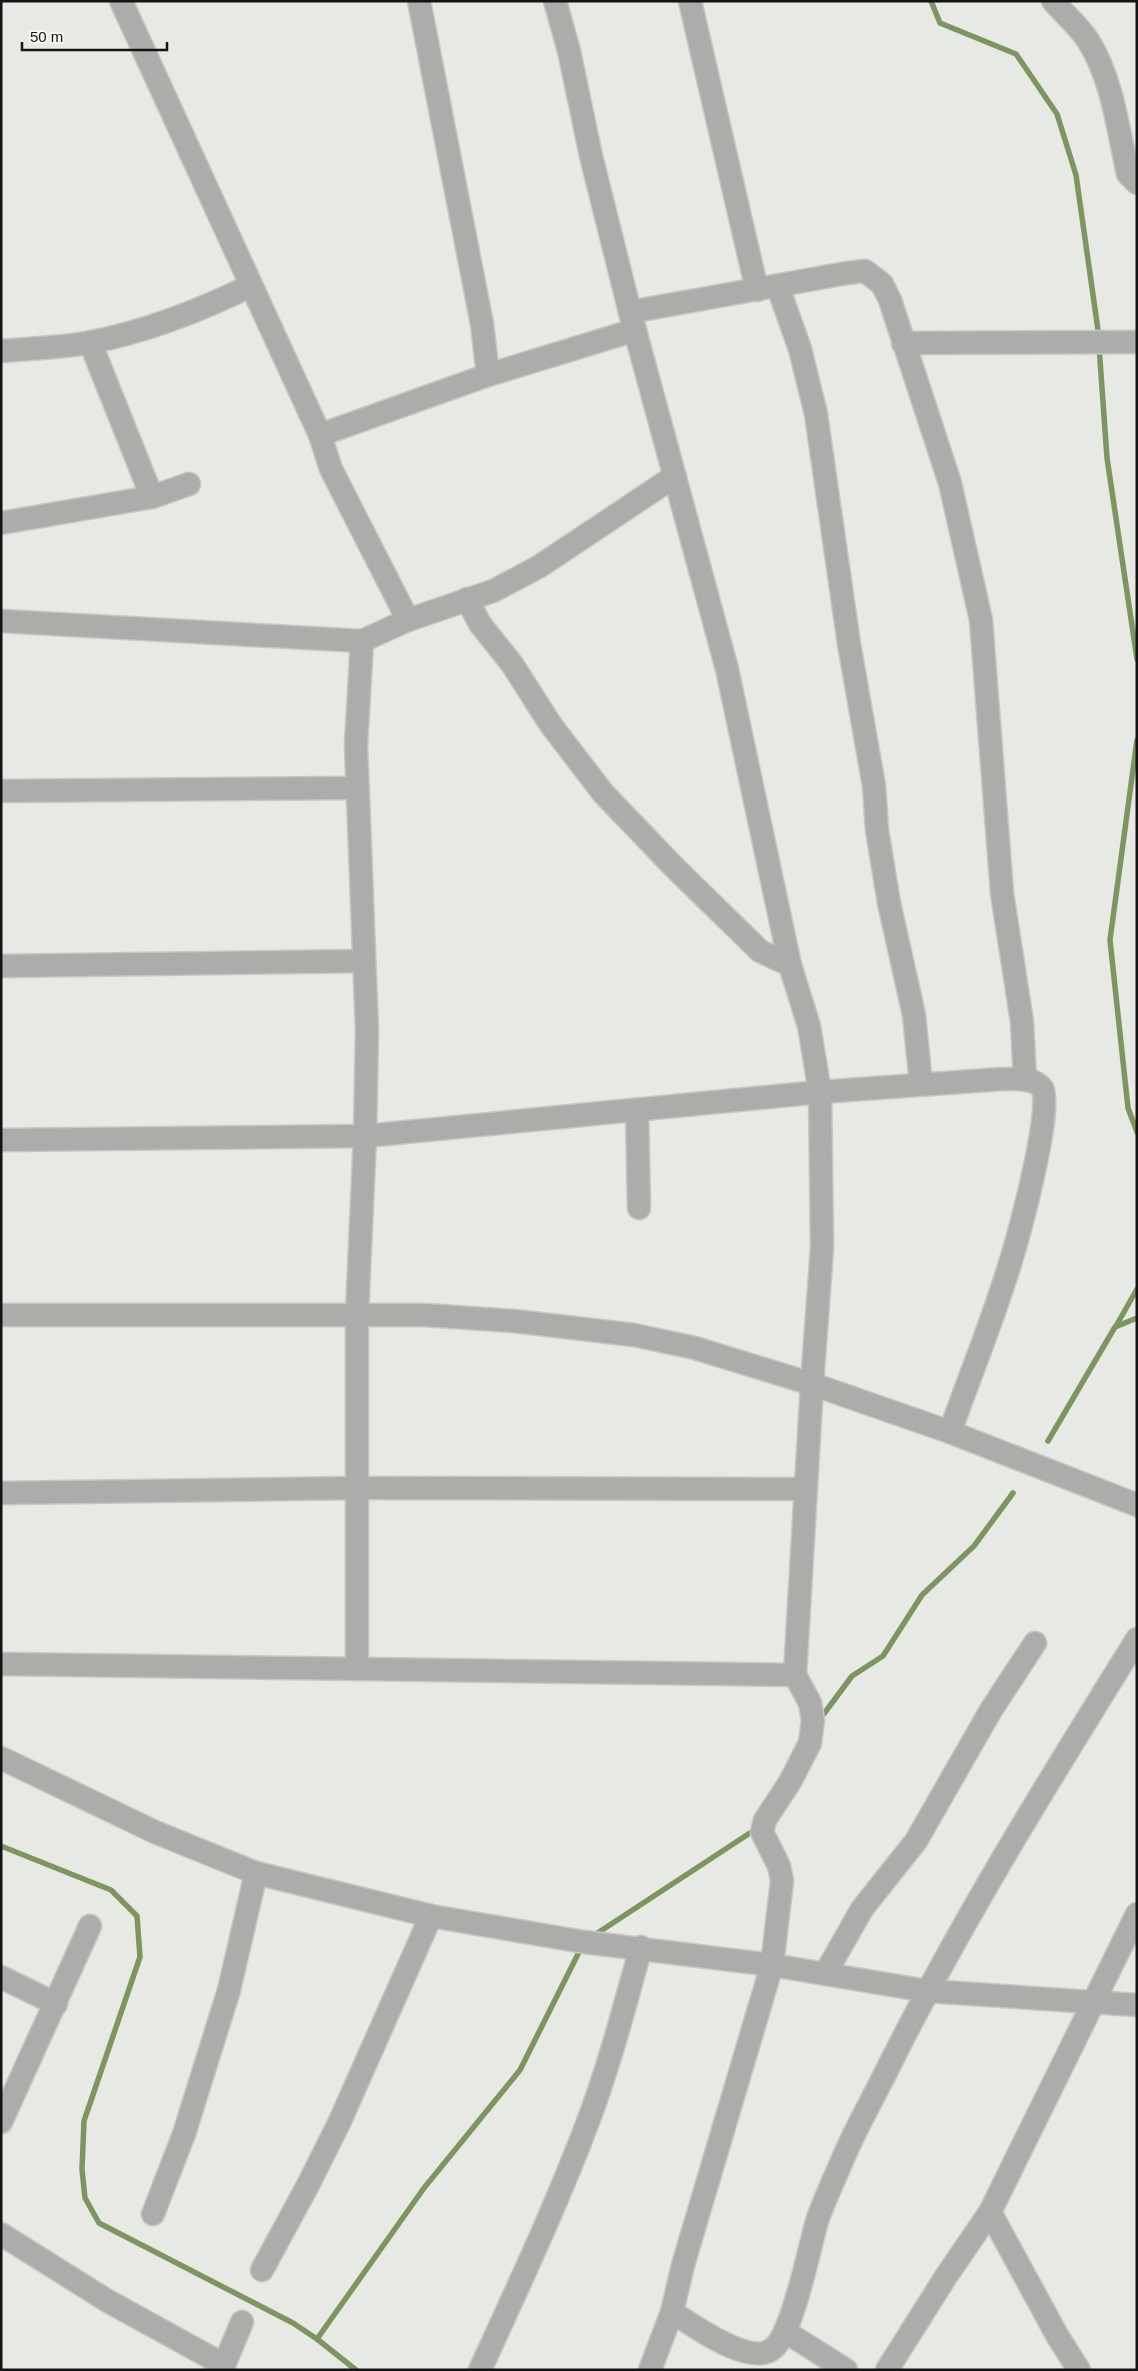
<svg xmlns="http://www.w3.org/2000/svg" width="1138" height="2371" font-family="Helvetica,sans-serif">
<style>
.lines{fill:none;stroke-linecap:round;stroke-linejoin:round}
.stream{stroke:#7d9561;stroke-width:5.5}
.street-casing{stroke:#c5c7c3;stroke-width:25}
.street{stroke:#acadab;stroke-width:22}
</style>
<rect width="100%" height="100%" fill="#e7e9e5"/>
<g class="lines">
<g class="stream">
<polyline points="931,1 940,23 1016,54 1057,114 1076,175 1099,337"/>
<polyline points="1099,346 1107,458 1137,659"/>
<polyline points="1137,740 1110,940 1128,1108 1137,1132"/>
<polyline points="1116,1326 1137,1289"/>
<polyline points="1048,1441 1115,1327 1137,1318"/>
<polyline points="820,1719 852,1676 883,1656 922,1595 974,1546 1013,1493"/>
<polyline points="1,1846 111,1890 137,1916 140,1957 84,2121 82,2169 85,2198 99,2223 293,2323 317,2339 424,2188 520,2070 581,1948"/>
<polyline points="593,1936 756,1829"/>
<polyline points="317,2339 356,2370"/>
</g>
<defs>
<g id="street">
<polyline points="121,1 320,435 331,469 408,620"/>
<polyline points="419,1 482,324 488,375"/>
<polyline points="555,1 569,51 591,156 630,312 727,669 790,965 809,1026 820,1092 822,1248 812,1384 795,1675 810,1703 813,1720 810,1743 790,1782 765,1820 762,1832 779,1866 782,1881 772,1965 683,2265 672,2312 650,2370"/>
<polyline points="690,1 757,290"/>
<path d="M1053,1c11,13 27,26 36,41 24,39 29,88 39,132l9,9"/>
<polyline points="778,287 800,349 816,414 849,644 874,786 877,830 889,903 914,1015 921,1084"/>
<polyline points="630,312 847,273 865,271 882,284 890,300 950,483 981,620 1002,893 1022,1022 1025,1080"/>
<polyline points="90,342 152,497"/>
<polyline points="903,343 1137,342"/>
<path d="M1,351c30,-3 62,-3 91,-9 56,-11 107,-31 158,-56"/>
<polyline points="320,435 488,375 635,330"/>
<polyline points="1,523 152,497 189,484"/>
<polyline points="467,599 480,624 512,664 551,725 603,793 675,868 760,951 790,965"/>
<polyline points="1,621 362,641 408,620 493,591 516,579 540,566 675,476"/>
<polyline points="1,791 357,788"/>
<polyline points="1,966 364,961"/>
<polyline points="637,1110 639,1208"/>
<path d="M1,1140l364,-4 455,-44 182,-13c12,0 32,-2 40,9 12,20 -25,154 -34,182 -17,55 -39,108 -58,162"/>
<polyline points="1,1315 425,1315 514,1321 634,1335 695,1348 812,1384 950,1432 1137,1505"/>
<polyline points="1,1493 356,1488 805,1489"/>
<polyline points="1,1664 795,1675"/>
<polyline points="357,1668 357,1314 365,1136 367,1031 356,745 362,641"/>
<polyline points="1,1758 155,1832 256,1873 431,1916 584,1942 772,1965 927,1991 1137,2005"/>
<polyline points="825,1974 862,1909 916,1841 991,1710 1035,1643"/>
<polyline points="1,1977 56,2004"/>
<polyline points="1,2122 90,1926"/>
<polyline points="990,2212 1058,2337 1079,2370"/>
<polyline points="153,2214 184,2134 229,1990 256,1873"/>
<polyline points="1,2234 106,2300 224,2365"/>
<polyline points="262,2270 308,2185 340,2121 431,1916"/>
<path d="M672,2312c20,13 76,53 99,38 22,-13 38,-104 47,-132 8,-22 18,-43 27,-64 14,-32 32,-63 47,-94 73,-145 159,-283 245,-421"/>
<polyline points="786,2332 846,2370"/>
<polyline points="222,2370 242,2322"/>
<path d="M480,2370c38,-83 77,-166 109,-251 21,-56 36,-114 52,-172"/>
<polyline points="887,2370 945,2278 990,2212 1137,1914"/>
</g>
</defs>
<use href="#street" class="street-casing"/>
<use href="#street" class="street"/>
</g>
<rect width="1138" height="2371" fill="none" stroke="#131413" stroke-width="5"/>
<path d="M22 42v8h145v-8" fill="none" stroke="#131413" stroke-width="2.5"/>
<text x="30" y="42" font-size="15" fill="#131413" stroke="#f4f6f2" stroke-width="4" paint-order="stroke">50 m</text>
</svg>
